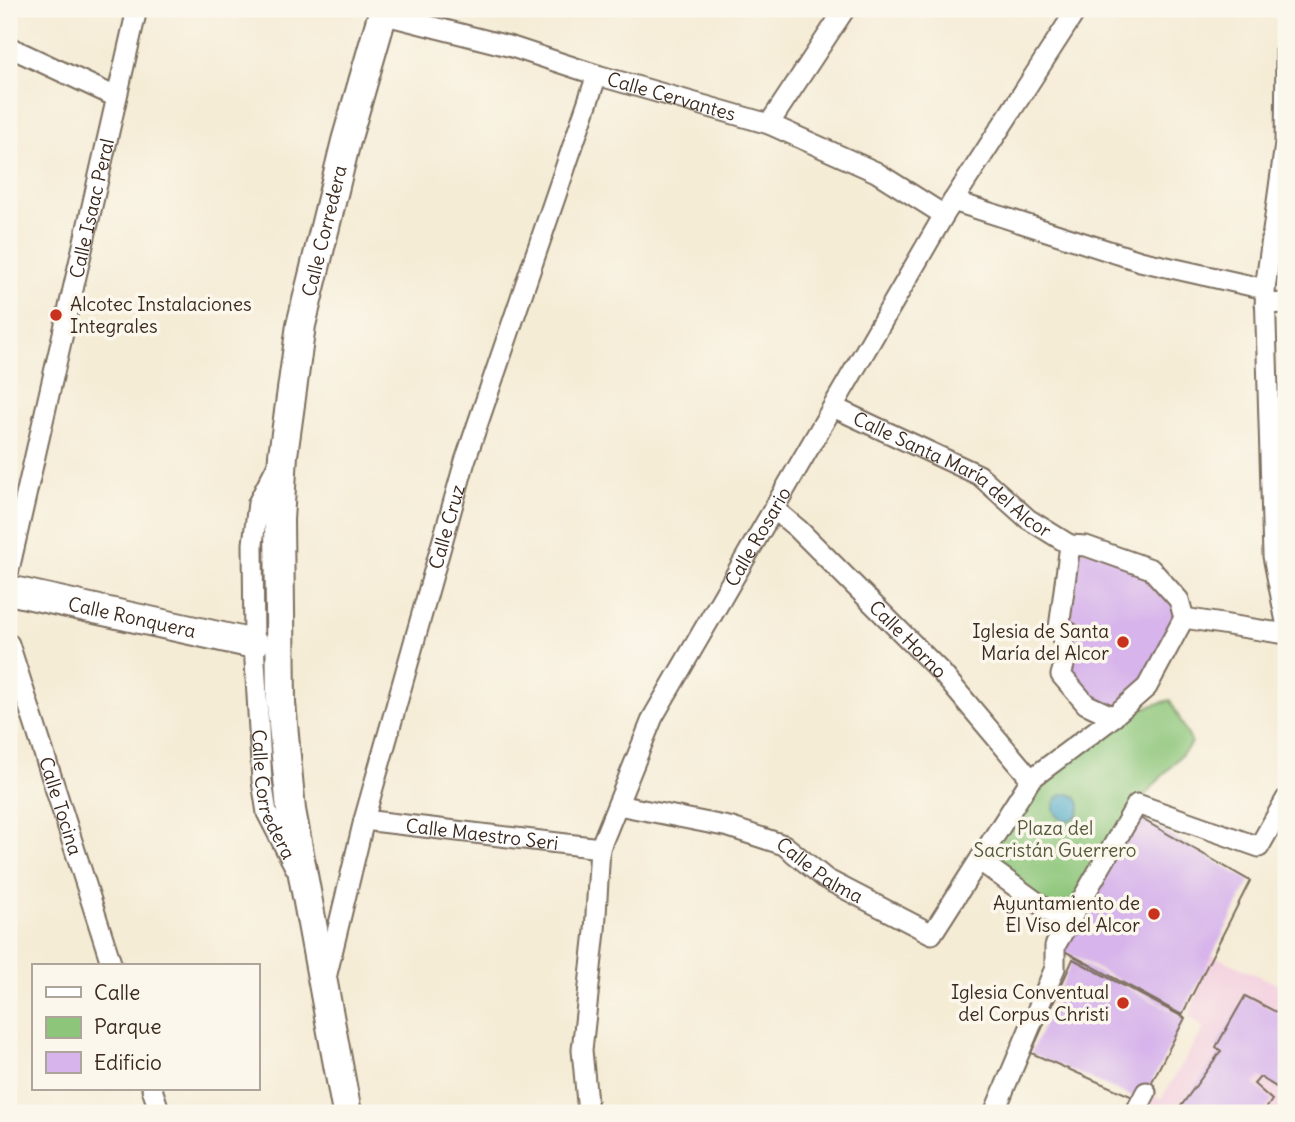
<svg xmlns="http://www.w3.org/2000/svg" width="1295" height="1122" font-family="Delius,sans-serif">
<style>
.built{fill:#f3cfdf}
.green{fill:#8dc67a;stroke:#64784c;stroke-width:2}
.water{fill:#48a7c7;stroke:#426872;stroke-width:2}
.building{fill:#d7b4eb}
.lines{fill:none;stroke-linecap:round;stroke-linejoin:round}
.street-casing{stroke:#7c6e5e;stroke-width:23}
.secondary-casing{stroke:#7c6e5e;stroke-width:32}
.street{stroke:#fff;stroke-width:19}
.secondary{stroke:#fff;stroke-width:28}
.poi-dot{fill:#c8321e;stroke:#fbf7ec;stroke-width:2.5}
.labels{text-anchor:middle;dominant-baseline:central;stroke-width:7;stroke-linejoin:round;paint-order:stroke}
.street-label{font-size:19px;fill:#3b2a1e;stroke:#fbf7ec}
.poi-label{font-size:19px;fill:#3b2a1e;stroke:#fbf7ec;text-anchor:end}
.park-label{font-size:19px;fill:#54593a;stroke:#fbf7ec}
</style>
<rect width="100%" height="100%" fill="#fbf7ec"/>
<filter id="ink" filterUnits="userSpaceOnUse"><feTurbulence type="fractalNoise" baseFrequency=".0143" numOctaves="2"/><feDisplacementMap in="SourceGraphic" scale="14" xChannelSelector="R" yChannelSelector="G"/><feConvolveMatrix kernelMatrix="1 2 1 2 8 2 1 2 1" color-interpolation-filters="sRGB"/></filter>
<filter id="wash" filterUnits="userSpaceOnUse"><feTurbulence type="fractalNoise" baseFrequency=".00686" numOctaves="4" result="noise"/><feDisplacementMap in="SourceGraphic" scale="28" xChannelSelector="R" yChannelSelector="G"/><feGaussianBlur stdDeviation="1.57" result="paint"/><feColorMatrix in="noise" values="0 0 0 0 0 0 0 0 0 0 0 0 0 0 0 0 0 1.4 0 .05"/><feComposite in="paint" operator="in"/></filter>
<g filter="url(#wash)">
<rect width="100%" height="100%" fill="#f5ecd6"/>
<polygon class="built" points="1210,954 1286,988 1286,1113 1135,1113 1146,1092 1161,1099 1204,1028 1189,1017"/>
<polygon class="green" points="1170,700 1192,743 1137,804 1067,924 980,861 1031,779 1114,717"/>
<circle class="water" cx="1067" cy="807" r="13"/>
<g id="blocks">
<g class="building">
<polygon points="1070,545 1151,569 1184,618 1147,687 1114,717 1061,675 1067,655 1082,628 1061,615"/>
<polygon points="1133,814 1250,881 1182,1015 1057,947"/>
<polygon points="1073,959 1185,1018 1142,1101 1031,1053"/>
<polygon points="1245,996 1286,1017 1286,1093 1260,1077 1254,1084 1272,1100 1263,1113 1176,1113 1221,1051 1216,1047"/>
</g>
</g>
</g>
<g filter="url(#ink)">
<use href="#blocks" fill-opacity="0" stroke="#7c6e5e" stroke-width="2"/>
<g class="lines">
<defs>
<g id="street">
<path id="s1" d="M382,14l130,33 85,28 172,49 107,48 68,43"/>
<polyline points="9,47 116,97"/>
<polyline points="1286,50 1285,144 1265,289 1273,556 1286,622"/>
<polyline points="769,124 845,9"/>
<polyline points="953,201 1140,261 1265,289"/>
<polyline points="1265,304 1286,303"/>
<path id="s2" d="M833,407l146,68 49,44 42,26 -11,83 8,27 -6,20 25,29 28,13"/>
<path id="s3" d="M279,462l-21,41 -5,41 1,100 8,137 5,32 28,54"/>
<path id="s4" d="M774,509l24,20 143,143 90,107"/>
<polyline points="1070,545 1086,546 1151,569 1179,600 1184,618"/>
<path id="s5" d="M9,570l128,-561"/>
<polyline points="1184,618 1286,634"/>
<path id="s6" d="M9,644l103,322"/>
<path id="s7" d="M618,805l111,22 55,18 42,34 106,55 99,-155 75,-56 41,-36 37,-69"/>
<path id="s8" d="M364,820l236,28"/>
<polyline points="980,861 1067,924"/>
<path id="s9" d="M326,978l38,-158 101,-359 132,-386"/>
<polyline points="152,1089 160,1113"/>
<path id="s10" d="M588,1113l-6,-63 13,-119 5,-83 53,-131 291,-502 133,-206"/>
<polyline points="994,1113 1055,968 1055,946 1137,804 1259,847 1286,799"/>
<polyline points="1135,1113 1146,1092"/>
</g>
<g id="secondary">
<path id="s11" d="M9,590l245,54"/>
<path id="s12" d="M347,1113l-56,-303 -10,-107 -2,-183 4,-65 18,-130 45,-184 38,-132"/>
</g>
</defs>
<use href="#street" class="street-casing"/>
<use href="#secondary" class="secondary-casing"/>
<use href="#street" class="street"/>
<use href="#secondary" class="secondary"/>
</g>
</g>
<g class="poi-dot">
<circle cx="56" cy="315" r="7"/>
<circle cx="1123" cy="642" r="7"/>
<circle cx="1154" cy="914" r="7"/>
<circle cx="1123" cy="1003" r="7"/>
</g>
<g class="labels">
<g class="street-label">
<text stroke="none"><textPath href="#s1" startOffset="301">Calle Cervantes</textPath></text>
<text stroke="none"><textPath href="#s5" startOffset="371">Calle Isaac Peral</textPath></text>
<text stroke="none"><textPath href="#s12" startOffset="892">Calle Corredera</textPath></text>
<text stroke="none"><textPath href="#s2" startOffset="138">Calle Santa María del Alcor</textPath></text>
<text stroke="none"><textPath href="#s9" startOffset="467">Calle Cruz</textPath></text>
<text stroke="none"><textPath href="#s10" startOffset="616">Calle Rosario</textPath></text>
<text stroke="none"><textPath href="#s11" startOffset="126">Calle Ronquera</textPath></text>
<text stroke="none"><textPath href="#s4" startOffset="187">Calle Horno</textPath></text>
<text stroke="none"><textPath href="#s3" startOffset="340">Calle Corredera</textPath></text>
<text stroke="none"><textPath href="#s6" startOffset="170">Calle Tocina</textPath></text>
<text stroke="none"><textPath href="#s8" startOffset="119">Calle Maestro Seri</textPath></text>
<text stroke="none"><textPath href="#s7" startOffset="215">Calle Palma</textPath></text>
</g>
<g class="poi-label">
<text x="70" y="304" text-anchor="start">Alcotec Instalaciones<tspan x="70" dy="22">Integrales</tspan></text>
<text x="1109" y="631">Iglesia de Santa<tspan x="1109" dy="22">María del Alcor</tspan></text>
<text x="1140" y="903">Ayuntamiento de<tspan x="1140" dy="22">El Viso del Alcor</tspan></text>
<text x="1109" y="992">Iglesia Conventual<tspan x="1109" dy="22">del Corpus Christi</tspan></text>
</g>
<g class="park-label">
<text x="1055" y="828">Plaza del<tspan x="1055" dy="22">Sacristán Guerrero</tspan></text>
</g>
</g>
<rect width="1295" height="1122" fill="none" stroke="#fbf7ec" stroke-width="35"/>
<rect x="32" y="964" width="228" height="126" fill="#fbf7ec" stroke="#aea59a" stroke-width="2"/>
<rect x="46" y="987" width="35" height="10" fill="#ffffff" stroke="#aea59a" stroke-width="2"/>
<text x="94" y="1000" font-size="21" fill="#3b2a1e">Calle</text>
<rect x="46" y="1017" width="35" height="21" fill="#8dc67a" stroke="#aea59a" stroke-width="2"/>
<text x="94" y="1034" font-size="21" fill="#3b2a1e">Parque</text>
<rect x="46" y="1052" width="35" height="21" fill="#d7b4eb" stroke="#aea59a" stroke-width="2"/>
<text x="94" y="1070" font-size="21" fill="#3b2a1e">Edificio</text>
</svg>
